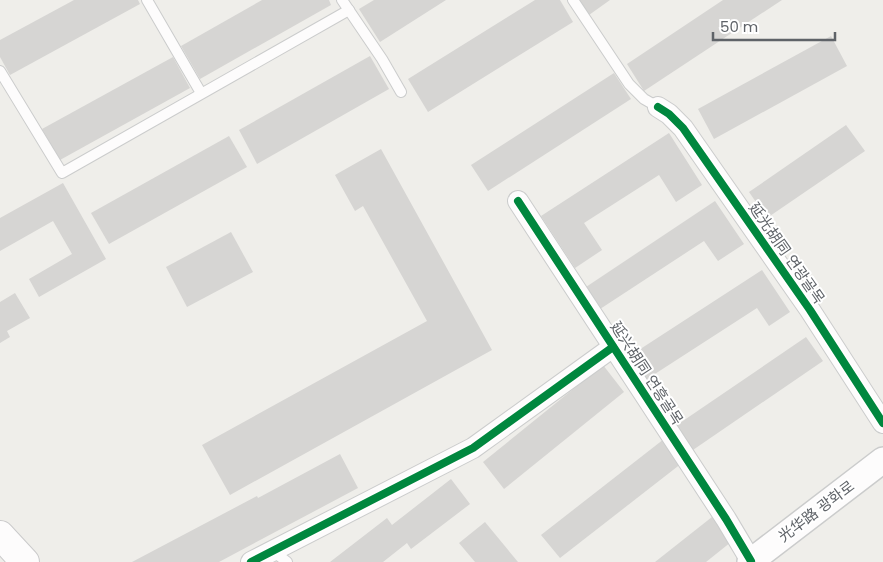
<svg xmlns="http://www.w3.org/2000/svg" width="883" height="562" font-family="Poppins,'Noto Sans SC','Noto Sans KR',sans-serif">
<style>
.building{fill:#d6d5d3}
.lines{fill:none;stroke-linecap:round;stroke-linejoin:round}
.service-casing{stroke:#cbcccc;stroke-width:12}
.minor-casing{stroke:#cbcccc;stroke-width:22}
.tertiary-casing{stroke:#cbcccc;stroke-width:28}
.secondary-casing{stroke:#cacacb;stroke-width:30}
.service{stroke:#fdfcfc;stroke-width:10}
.minor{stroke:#fdfcfc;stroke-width:20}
.tertiary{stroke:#fdfcfc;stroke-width:25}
.secondary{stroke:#fdfcfc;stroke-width:28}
.cycleway-casing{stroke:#fff;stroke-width:11}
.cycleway{stroke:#00873e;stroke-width:8}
.labels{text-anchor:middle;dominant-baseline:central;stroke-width:4;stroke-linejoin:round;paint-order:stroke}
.street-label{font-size:15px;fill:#5f6368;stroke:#fff}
</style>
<rect width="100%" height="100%" fill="#efeeea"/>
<g class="building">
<polygon points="74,0 138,0 140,4 10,75 0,57 0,40"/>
<polygon points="262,0 329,0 331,5 200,79 181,46"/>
<polygon points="374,0 446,0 380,42 359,9"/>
<polygon points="535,0 560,0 573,22 428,112 408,79"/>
<polygon points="579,0 610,0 589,15"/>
<polygon points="723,0 782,0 644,91 627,64"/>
<polygon points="831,36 847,66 714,139 698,109"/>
<polygon points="370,56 389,89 257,164 239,130"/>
<polygon points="173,57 190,88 60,160 42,129"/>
<polygon points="614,73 631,99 488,191 471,165"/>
<polygon points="846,125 865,151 767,218 749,192"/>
<polygon points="669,133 702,185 676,202 659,175 584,223 602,250 575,268 541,216"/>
<polygon points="229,136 247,167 109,244 91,213"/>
<polygon points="381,149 492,350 230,495 202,445 427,321 363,206 355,211 335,175"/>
<polygon points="63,183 106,259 39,297 29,279 72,254 53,221 0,251 0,218"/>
<polygon points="715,201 744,244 718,261 704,241 597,311 583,289"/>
<polygon points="231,232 253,272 187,307 166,267"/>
<polygon points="762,270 790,312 769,326 757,308 644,381 628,357"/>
<polygon points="15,293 30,318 7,331 10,337 0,343 0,302"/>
<polygon points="806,337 823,361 690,452 674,427"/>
<polygon points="603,365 624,392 504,489 483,462"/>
<polygon points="664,439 682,463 560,558 541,535"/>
<polygon points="340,454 358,488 219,562 132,562 257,496 258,498"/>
<polygon points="451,479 470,504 411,549 407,543 383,562 330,562 387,518 392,525"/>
<polygon points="712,517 731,542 706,562 655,562"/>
<polygon points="485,522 518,562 475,562 459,543"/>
</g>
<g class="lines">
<defs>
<g id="service">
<polyline points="147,0 201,93"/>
<polyline points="342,0 382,59 401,92"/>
<polyline points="573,0 629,84 644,99 658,107"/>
<polyline points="0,71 62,173 349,10"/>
<polyline points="273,551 287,562"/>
</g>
<g id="minor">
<polyline points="658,107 669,114 683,128 810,310 883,423"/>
<polyline points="518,201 726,519 751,561"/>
<polyline points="251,562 473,448 613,347"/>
</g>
<polyline id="tertiary" points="750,562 883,460"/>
<polyline id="secondary" points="0,535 25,562"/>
</defs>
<use href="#service" class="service-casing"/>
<use href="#minor" class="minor-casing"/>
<use href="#tertiary" class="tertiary-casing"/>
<use href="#secondary" class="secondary-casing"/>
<use href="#service" class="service"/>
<use href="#minor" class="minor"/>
<use href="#tertiary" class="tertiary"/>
<use href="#secondary" class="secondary"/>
<defs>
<g id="cycleway">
<polyline points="658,107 669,114 683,128 810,310 883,423"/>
<polyline points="518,201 726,519 751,561"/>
<polyline points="251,562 473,448 613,347"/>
</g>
</defs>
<use href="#cycleway" class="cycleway-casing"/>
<use href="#cycleway" class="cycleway"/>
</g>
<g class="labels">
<g class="street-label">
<text transform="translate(787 253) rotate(55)">延光胡同 연광골목</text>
<text transform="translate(647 373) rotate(57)">延兴胡同 연흥골목</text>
<text transform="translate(816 511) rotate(-37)">光华路 광화로</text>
</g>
</g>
<path d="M713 32v8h122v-8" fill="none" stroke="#5f6368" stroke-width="2.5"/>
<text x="720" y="32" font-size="15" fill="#5f6368" stroke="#ffffff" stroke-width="4" paint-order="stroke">50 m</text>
</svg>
